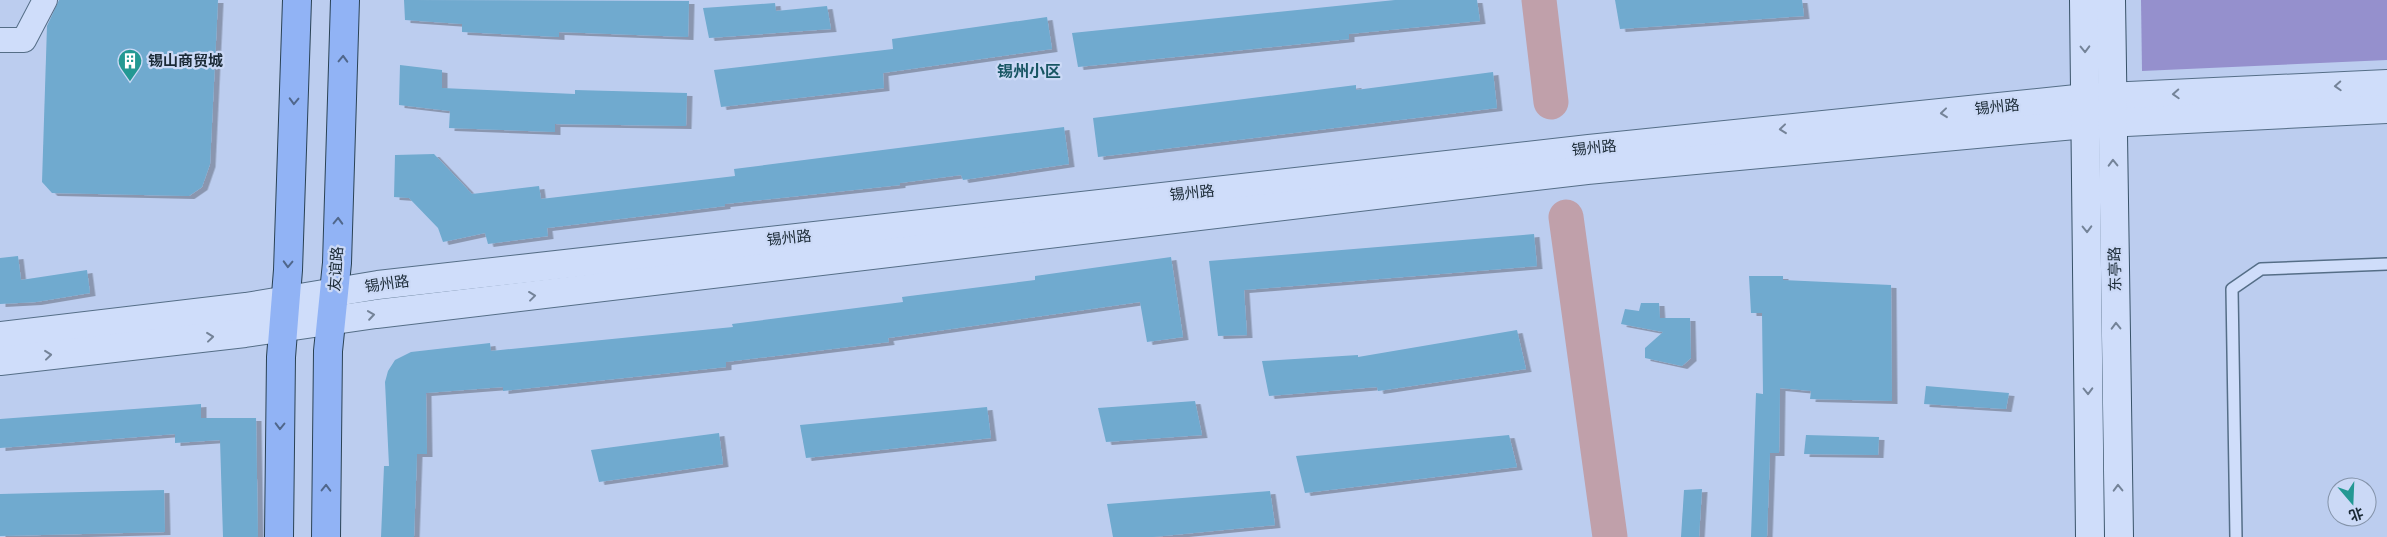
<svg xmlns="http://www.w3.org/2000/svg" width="2387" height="537" font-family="'Times New Roman','Noto Sans SC',serif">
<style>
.green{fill:#9590cd}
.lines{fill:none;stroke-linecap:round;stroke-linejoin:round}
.river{stroke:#c0a0aa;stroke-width:35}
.building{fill:#70aacf;filter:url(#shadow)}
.service-casing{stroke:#556e87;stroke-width:14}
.minor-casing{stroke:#556e87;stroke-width:26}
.tertiary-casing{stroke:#556e87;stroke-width:30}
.secondary-casing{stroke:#385268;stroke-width:30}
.primary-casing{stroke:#2a4254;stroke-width:30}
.service{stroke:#cfddfa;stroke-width:11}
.minor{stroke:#cfddfa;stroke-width:24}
.tertiary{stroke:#cfddfa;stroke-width:28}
.secondary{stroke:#cfddfa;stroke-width:28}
.primary{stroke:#91b3f5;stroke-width:28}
.oneway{stroke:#748398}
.oneway2{stroke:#50678b}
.labels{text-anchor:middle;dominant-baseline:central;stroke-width:4.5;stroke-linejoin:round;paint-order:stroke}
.poi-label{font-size:15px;font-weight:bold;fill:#1a2935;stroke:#cbd9f6;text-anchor:start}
.street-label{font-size:15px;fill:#1a2935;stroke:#cbd9f6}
.neighbourhood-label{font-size:16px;font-weight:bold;fill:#185663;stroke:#cbd9f6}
</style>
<defs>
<filter id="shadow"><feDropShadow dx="5.5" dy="3" stdDeviation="0" flood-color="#0004"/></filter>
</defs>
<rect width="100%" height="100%" fill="#bccdef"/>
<polygon class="green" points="2141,0 2387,0 2387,60 2142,71"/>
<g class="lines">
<g class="river">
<polyline points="1539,0 1551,102"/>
<polyline points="1566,217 1610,537"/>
</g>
</g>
<g class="building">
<polygon points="59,0 218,0 210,164 202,187 189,196 52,193 42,182 47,26"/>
<polygon points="404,0 689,1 688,37 559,32 559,37 462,32 462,24 405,20"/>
<polygon points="1395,0 1477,0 1480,21 1349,34 1349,39 1078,67 1072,33"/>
<polygon points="1615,0 1802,0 1804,16 1620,29"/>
<polygon points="775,3 776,11 827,6 831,29 709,38 703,8"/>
<polygon points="1047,17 1052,49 883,73 884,88 721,107 714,70 893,49 892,39"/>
<polygon points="400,65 442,70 442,88 575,94 575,90 687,93 686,126 555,124 555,132 449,128 450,111 399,105"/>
<polygon points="1493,72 1497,108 1098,157 1093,118 1356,85 1356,90"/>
<polygon points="1064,127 1069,164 963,180 961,175 900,183 900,185 725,204 725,206 547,228 548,236 488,244 485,233 443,242 438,228 409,198 394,197 395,155 434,154 472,194 539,186 541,199 735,176 734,169"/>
<polygon points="1534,234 1537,266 1244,290 1247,335 1218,336 1209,261"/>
<polygon points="18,256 21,280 87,270 90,293 36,302 0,304 0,258"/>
<polygon points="1171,257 1183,337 1147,342 1140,302 888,338 889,342 726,362 726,367 503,391 503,387 426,393 427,454 417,454 414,537 381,537 384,466 389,466 385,382 388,371 395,360 411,352 490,343 491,351 733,327 732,324 903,302 902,297 1035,280 1035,276"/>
<polygon points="1749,276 1783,276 1783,280 1891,285 1892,401 1810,399 1811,391 1780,388 1779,453 1770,453 1767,537 1751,537 1756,393 1763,394 1762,313 1751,313"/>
<polygon points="1641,303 1659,303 1660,318 1690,318 1691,358 1682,366 1645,358 1645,348 1663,332 1621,324 1625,309 1639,311"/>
<polygon points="1517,330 1526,369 1378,391 1377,387 1269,396 1262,361 1358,355 1358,357"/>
<polygon points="1926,386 2009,393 2006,409 1924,404"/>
<polygon points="1195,401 1202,435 1106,442 1098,408"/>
<polygon points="201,404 201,418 256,418 258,537 223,537 220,440 175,443 175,434 0,448 0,419"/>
<polygon points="987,407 991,438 806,458 800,425"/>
<polygon points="719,433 723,464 599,482 591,450"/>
<polygon points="1509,435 1517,467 1305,493 1296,456"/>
<polygon points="1806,435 1879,437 1878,455 1804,454"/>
<polygon points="1702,489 1699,537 1681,537 1684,490"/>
<polygon points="164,490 165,532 0,536 0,494"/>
<polygon points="1270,491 1275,525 1153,537 1113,537 1107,504"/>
</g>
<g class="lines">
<defs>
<polyline id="service" points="2236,537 2232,289 2261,269 2387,264"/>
<polyline id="minor" points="0,40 24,40 45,0"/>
<g id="tertiary">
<polyline points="0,336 246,307 378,285 1589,149 2086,98 2387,84"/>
<polyline points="0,361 245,333 376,314 1587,170 2086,124 2387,109"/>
</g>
<g id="secondary">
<polyline points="2084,0 2090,537"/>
<polyline points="2111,0 2119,537"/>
</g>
<g id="primary">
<polyline points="279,537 281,357 288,270 297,0"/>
<polyline points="326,537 328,351 337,263 345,0"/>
</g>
</defs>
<use href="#service" class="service-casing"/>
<use href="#minor" class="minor-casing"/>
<use href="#tertiary" class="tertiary-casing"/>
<use href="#secondary" class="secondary-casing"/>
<use href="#primary" class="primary-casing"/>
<use href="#service" class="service"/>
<use href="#minor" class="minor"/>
<use href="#tertiary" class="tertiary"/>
<use href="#secondary" class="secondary"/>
<use href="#primary" class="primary"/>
</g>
<defs><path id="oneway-chevron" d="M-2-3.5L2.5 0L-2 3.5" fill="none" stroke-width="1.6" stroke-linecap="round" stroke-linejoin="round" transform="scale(1.25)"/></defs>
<g class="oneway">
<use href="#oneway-chevron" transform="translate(2085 49) rotate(89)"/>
<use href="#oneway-chevron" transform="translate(2338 86) rotate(177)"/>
<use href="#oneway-chevron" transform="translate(2176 94) rotate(177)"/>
<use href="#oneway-chevron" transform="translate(1944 113) rotate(174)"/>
<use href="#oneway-chevron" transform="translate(1783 129) rotate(174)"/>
<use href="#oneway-chevron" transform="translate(2113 163) rotate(-91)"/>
<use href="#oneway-chevron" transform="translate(2087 229) rotate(89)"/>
<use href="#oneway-chevron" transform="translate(532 296) rotate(-7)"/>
<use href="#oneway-chevron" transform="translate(371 315) rotate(-8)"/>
<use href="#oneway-chevron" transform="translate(2116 326) rotate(-91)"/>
<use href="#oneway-chevron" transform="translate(210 337) rotate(-6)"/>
<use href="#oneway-chevron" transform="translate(48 355) rotate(-6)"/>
<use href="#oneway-chevron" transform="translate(2088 391) rotate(89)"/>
<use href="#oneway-chevron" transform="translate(2118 488) rotate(-91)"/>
</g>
<g class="oneway2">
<use href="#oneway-chevron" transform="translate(343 59) rotate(-88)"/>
<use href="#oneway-chevron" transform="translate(294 101) rotate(92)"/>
<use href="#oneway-chevron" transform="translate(338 221) rotate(-88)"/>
<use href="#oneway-chevron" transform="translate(288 264) rotate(92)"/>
<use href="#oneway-chevron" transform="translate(280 426) rotate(91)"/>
<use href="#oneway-chevron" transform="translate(326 488) rotate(-89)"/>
</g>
<defs>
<symbol id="building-pin" viewBox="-11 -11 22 30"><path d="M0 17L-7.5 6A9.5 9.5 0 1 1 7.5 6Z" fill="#239893" stroke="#cbd9f6"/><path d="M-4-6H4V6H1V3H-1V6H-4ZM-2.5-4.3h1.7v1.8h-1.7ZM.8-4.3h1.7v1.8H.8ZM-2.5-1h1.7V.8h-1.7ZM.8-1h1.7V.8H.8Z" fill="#fff"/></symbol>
</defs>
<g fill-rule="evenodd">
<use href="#building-pin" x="116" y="47" width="28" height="38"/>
</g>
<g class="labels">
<g class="poi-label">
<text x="148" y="61">锡山商贸城</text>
</g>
<g class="street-label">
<text transform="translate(1997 107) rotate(-6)">锡州路</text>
<text transform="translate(1594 148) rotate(-6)">锡州路</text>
<text transform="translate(1192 193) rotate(-6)">锡州路</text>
<text transform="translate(789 238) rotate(-6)">锡州路</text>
<text transform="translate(336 269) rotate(-86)">友谊路</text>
<text transform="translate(2115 269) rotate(-91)">东亭路</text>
<text transform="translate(387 284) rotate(-8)">锡州路</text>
</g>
<g class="neighbourhood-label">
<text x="1029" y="71">锡州小区</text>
</g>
</g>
<g transform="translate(2352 502) rotate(161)"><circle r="24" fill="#cbd9f6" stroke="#8493a9"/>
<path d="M0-4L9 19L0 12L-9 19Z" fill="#239893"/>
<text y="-8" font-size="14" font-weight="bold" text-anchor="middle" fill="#1a2935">北</text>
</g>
</svg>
